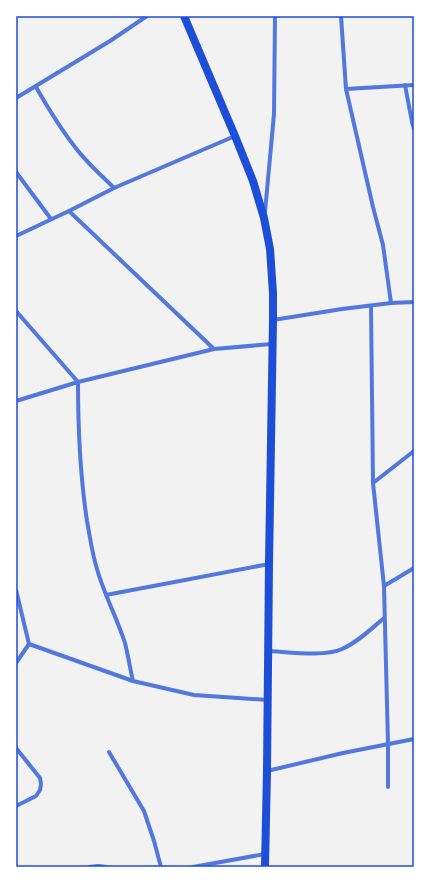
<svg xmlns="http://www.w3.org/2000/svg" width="430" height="883" font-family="'Noto Sans',sans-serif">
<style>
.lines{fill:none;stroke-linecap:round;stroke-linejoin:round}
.minor{stroke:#5277de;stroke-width:4}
.secondary{stroke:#1d4ed8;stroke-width:8}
.neatline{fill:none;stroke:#1d4ed8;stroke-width:1.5}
</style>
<rect width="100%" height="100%" fill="#f2f2f2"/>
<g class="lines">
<g class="minor">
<polyline points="341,16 346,89 373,207 383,245 391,303"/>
<polyline points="405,85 412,122 414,129"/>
<path d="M36,87c12,21 24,41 39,60 11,15 26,28 39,41"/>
<polyline points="346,89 414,85"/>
<polyline points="16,98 110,41 147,16"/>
<polyline points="16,172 51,219"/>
<polyline points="69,211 214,349"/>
<polyline points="265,212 274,114 275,16"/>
<polyline points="16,236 69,211 114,188 235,136"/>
<polyline points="371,306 373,483 384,586 388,744 388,787"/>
<path d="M16,311l62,71c0,47 2,93 9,139 3,16 5,32 10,48 7,25 20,49 28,74 3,12 5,25 8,38"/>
<polyline points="273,320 342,309 391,303 414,302"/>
<polyline points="16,401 78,382 214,349 272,344"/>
<polyline points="373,483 414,451"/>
<polyline points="384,586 414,568"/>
<polyline points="16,590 29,644 16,663"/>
<polyline points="106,595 269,564"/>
<polyline points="29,644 133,681 194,695 268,700"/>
<path d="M269,651c20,1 56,6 73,-2 16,-7 29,-20 42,-31"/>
<polyline points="16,748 40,778 41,784 40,790 36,796 16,806"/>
<polyline points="109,752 144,811 154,841 161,867"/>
<polyline points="267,771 343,753 414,739"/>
<polyline points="89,867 98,866 107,867"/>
<polyline points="193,867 265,854"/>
</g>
<polyline class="secondary" points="184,16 235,136 253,181 264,218 270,249 273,293 273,320 269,564 267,771 265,867"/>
</g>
<rect width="430" height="883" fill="none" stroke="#ffffff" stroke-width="34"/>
<rect x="17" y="17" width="396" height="849" class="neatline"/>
</svg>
